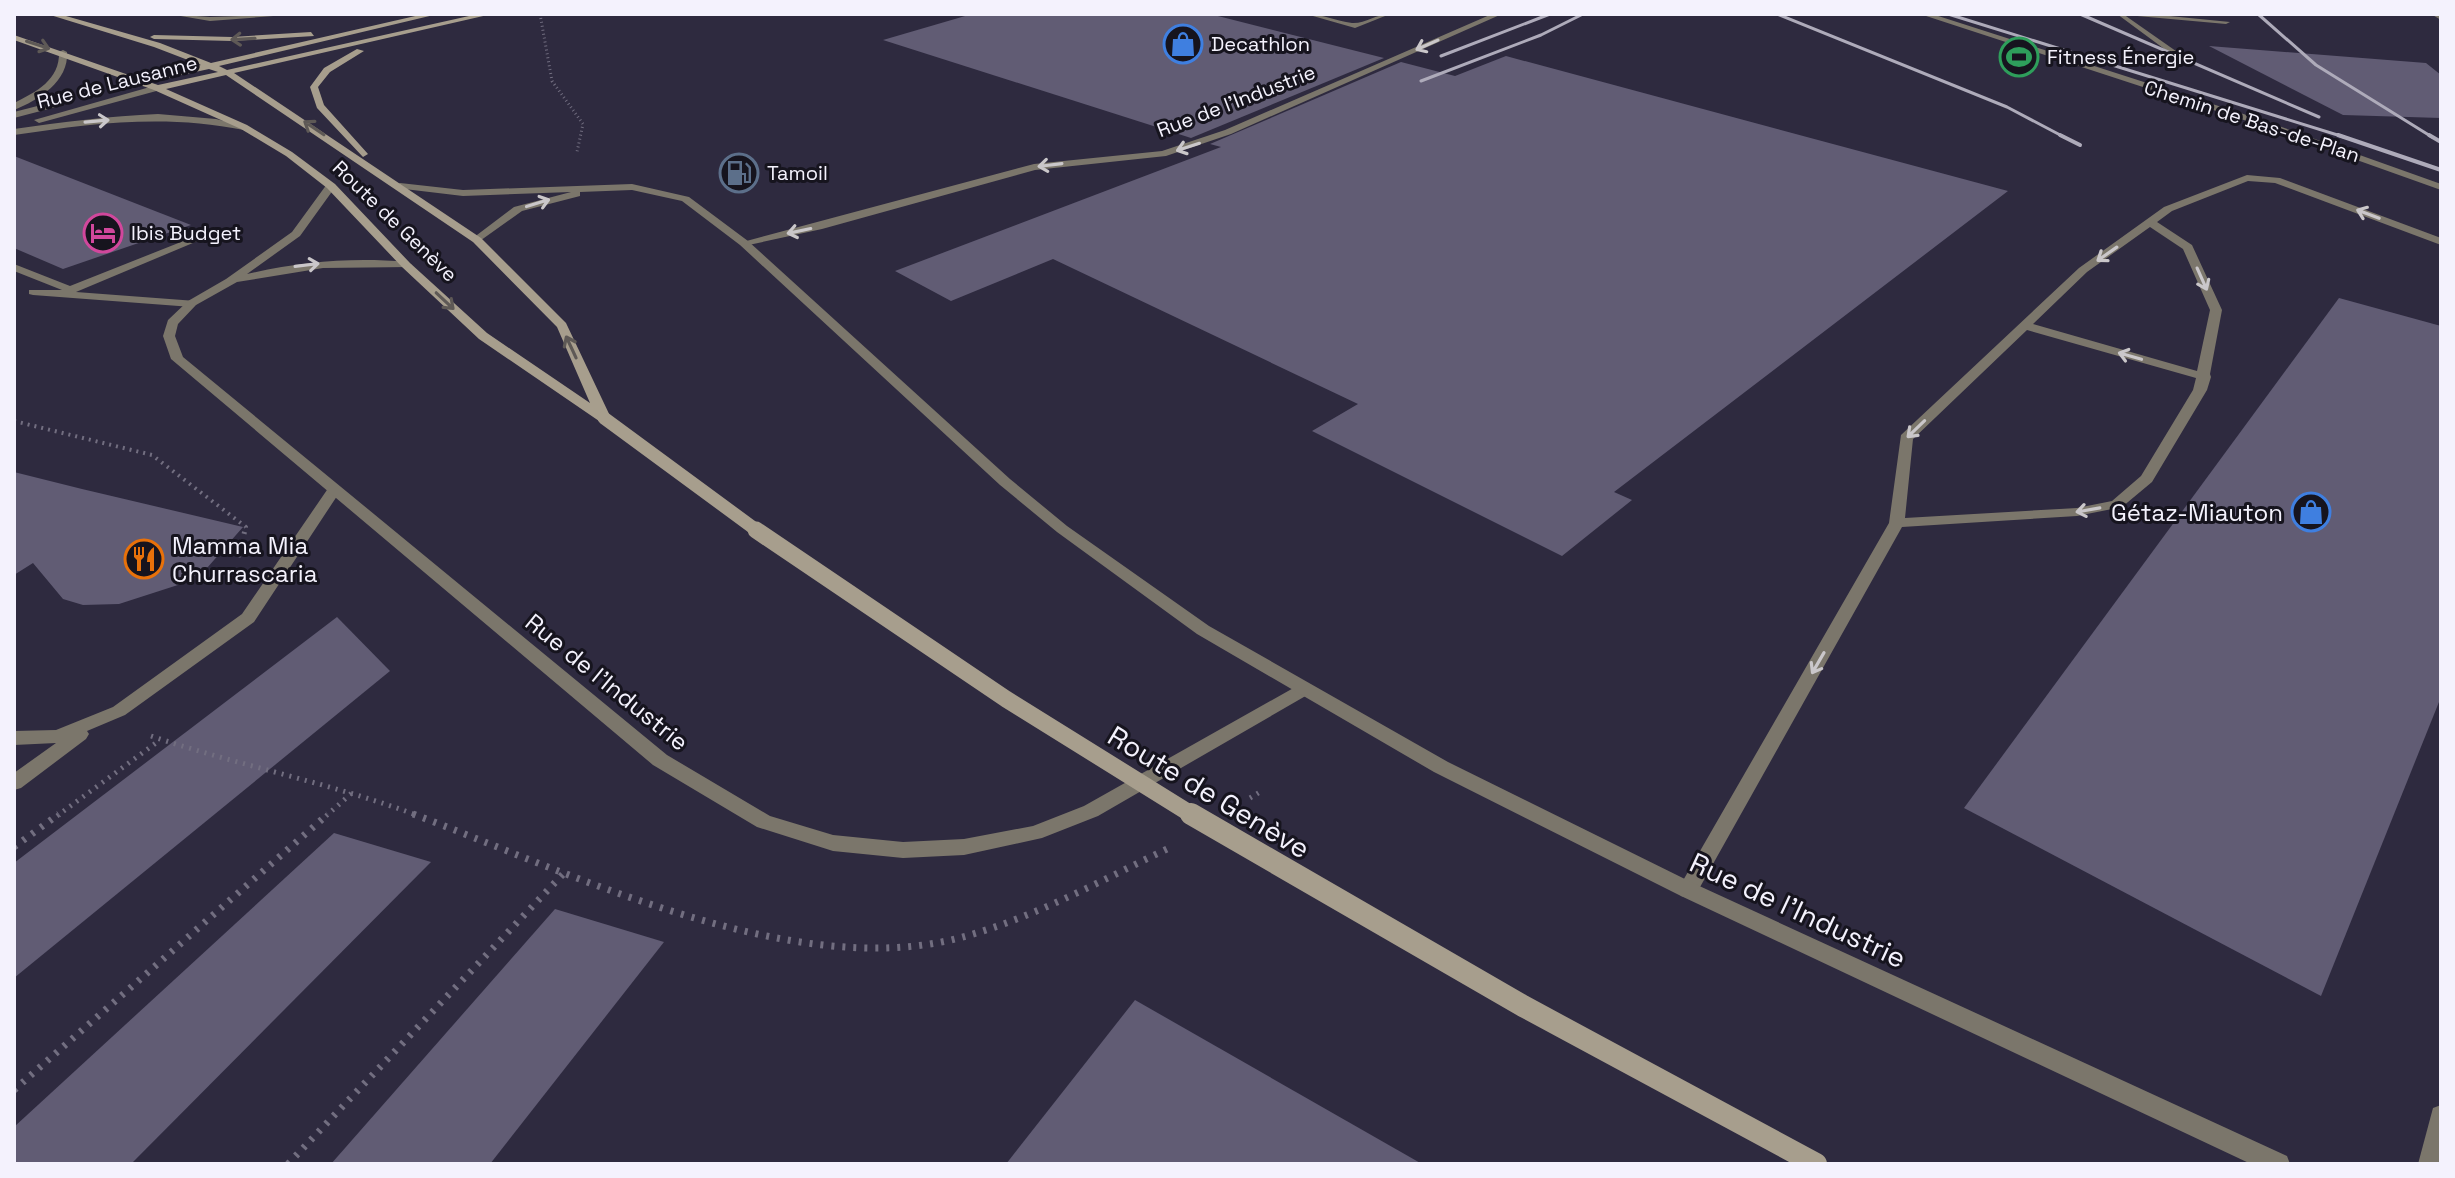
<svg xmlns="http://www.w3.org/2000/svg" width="2455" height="1178" font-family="'Space Grotesk',sans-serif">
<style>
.building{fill:#615c74}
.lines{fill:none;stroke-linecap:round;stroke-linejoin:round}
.path-far3{stroke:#726e80;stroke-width:3;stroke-dasharray:1 3;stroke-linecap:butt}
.path-far2{stroke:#726e80;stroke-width:4;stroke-dasharray:2 5;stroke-linecap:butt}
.path-far1{stroke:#726e80;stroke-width:5;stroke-dasharray:2 6;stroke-linecap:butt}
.path{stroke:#726e80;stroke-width:7;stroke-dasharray:3 8;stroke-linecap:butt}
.service{fill:#7b766b;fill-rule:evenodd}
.minor{fill:#7b766b;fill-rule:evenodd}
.tertiary{fill:#7b766b;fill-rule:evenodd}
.secondary{fill:#a79e8d;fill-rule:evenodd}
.rail-far1{stroke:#aeabba;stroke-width:3}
.rail{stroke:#aeabba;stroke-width:4}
.secondary-bridge-far2{stroke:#a79e8d;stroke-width:13}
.secondary-bridge-far1{stroke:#a79e8d;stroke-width:17}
.secondary-bridge{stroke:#a79e8d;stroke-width:22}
.oneway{stroke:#5e5956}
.oneway2{stroke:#cac7ca}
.labels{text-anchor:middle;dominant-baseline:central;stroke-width:6;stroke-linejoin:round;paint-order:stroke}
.far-poi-label{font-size:20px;fill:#f4f2fd;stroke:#16141e;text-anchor:start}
.far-street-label{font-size:20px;fill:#f4f2fd;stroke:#16141e}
.poi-label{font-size:24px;fill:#f4f2fd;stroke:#16141e;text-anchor:end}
.street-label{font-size:24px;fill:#f4f2fd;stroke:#16141e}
.near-street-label{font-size:28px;fill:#f4f2fd;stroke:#16141e}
</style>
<rect width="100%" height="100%" fill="#2e2a3f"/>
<g class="building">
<polygon points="972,14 1210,14 1384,58 1191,138 883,40"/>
<polygon points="2209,46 2426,63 2441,75 2441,118 2343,115"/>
<polygon points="1506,56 2008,191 1614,492 1632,500 1562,556 1312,431 1358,404 1053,259 951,301 895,271 1221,147 1210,144 1401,62 1455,76"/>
<polygon points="14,156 191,225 63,269 14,248"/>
<polygon points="2339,298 2441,326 2441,697 2321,996 1964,808"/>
<polygon points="14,472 82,489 243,527 207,568 181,584 119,604 83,605 63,599 33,563 14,575"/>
<polygon points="337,617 390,671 14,978 14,863"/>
<polygon points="334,833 431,862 131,1164 14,1164 14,1127"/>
<polygon points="555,909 664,942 490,1164 331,1164"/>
<polygon points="1135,1000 1422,1164 1006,1164"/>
</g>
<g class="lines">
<polyline class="path-far3" points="540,14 552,81 583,124 577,152"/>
<polyline class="path-far2" points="14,421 152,455 246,527 245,532"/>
<g class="path-far1">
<polyline points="238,557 245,530"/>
<path d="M151,736c89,30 180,47 268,80"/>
<polyline points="1250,798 1263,790"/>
<polyline points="57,816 160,740"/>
<polyline points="326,816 353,792"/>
</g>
<g class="path">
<path d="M413,814c155,58 376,166 542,125 75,-19 143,-57 212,-90"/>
<polyline points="14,847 59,814"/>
<polyline points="14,1090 328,814"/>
<polyline points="288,1164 565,872"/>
</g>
<g class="service">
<polygon points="169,14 210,17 299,14 210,21"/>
<path d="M1306,14c16,0 30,7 46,9 12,1 25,-9 38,-9l-35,14z"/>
<polygon points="1492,14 1502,14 1231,134 1166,156 1035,170 822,229 744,246 739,243 1034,164 1162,151 1225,130"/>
<polygon points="2117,14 2123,14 2193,63 2186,65"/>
<path d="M2247,175l33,3 161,60v7l-166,-62 -27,-2 -76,30 -15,11 35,23 30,65 -12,64 1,3 -4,13 -55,92 -30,25 -45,9 -175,11 -207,369 -7,2 -7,-2 -3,-6 3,-6 208,-361 12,-88 178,-167 85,-61zM2150,227l33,22 27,61 -13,61 -164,-47 54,-52zM2027,330l169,48 -3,12 -52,86 -29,25 -35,7 -172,10 8,-79z"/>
<polygon points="191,238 200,240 76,292 196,301 198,303 192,307 33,295 29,294 29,290 62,290 14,271 14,264 70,286"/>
<polygon points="334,486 341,490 254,622 125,715 87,731 89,734 86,739 21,788 14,790 14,773 56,743 14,745 14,731 56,730 113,707 242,614 329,487"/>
</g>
<g class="minor">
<polygon points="1920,14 1932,14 2259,119 2441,184 2441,190 2253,123"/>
<polygon points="2115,14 2149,14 2230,22 2226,24"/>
<polygon points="2431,14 2440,14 2441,20"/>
<path d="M331,183l5,3 -36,50 -53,38c53,-12 105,-17 159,-12l6,3 -2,2 -87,1 -86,14 -41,23 -18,19 -3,12 8,21 484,398 103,61 63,19 70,7 61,-3 69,-13 51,-20 213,-120h12l3,4 -3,4 -211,122 -56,22 -78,17 -61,3 -70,-7 -76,-24 -104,-62 -482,-406 -8,-23 5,-16 20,-19 38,-22 66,-47 35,-48z"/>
<polygon points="2441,1105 2441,1164 2418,1164 2433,1108"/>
</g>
<g class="tertiary">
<path d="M63,50l4,2c2,29 -28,48 -53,58v-7c22,-11 46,-23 45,-51z"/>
<polygon points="157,85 161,88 160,90 39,123 34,120"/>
<polygon points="53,102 57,105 56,107 14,118 14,112"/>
<path d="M158,114l58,5 33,8 -5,3c-78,-16 -152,-7 -230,5v-6c48,-7 96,-13 144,-15z"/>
<polygon points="400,183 463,190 632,184 689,197 748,241 1010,479 1067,526 1209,626 1448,762 1695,884 2287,1156 2290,1164 2251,1164 1681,896 1434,772 1197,634 1057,532 1000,485 740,245 682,201 632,190 580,192 580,196 522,211 477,243 472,240 473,238 514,207 571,192 463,196 396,188 395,186"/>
</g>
<g class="secondary">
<path d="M47,14h12l101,29 51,20 213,-49h14l-219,52 8,4 251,-56h14l-258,59 247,165 85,85 45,95 -2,3h-10l-120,-82 -77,-72 -75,-79 -41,-32 -45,-27 -87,-39 -140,-50v-5l132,46v-3l55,-13 -47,-18zM209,69l9,3 -60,13 -9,-3zM226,75l247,167 84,85 33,76 -103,-70 -77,-70 -75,-79 -43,-32 -45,-27 -81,-36z"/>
<polygon points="311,32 314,36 232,41 154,39 150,37 154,35 232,37"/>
<polygon points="357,49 364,51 330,72 318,87 324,105 368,154 363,157 317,108 310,87 324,68"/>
</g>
<g class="rail-far1">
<polyline points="1777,14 2007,107 2064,137"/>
<polyline points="1948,14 2344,137"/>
<polyline points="2080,14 2319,117"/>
<polyline points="2258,14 2316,65 2432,137"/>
<polyline points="1441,56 1550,14"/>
<polyline points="1421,81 1541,35 1583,14"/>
</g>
<g class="rail">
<polyline points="2060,135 2080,145"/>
<polyline points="2338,135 2441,170"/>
<polyline points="2429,135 2441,142"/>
</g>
<polyline class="secondary-bridge-far2" points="604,418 759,532"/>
<polyline class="secondary-bridge-far1" points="756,530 1006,699 1194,816"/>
<polyline class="secondary-bridge" points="1191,814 1523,1006 1816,1164"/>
</g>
<defs><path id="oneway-shaft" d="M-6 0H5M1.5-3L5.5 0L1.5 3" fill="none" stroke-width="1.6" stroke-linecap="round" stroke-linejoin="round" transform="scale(2)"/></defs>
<g class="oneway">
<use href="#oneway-shaft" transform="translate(243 39) rotate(177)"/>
<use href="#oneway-shaft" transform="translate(38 45) rotate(18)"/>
<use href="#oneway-shaft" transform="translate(314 128) rotate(-146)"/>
<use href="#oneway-shaft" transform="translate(445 301) rotate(43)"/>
<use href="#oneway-shaft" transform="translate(571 347) rotate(-115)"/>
</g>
<g class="oneway2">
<use href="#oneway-shaft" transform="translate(1427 45) rotate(156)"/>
<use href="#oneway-shaft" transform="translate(97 121) rotate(-5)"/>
<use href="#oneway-shaft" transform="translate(1188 147) rotate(162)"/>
<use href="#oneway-shaft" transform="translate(1050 165) rotate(173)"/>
<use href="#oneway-shaft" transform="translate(538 203) rotate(-17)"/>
<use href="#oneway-shaft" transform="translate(2368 214) rotate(-159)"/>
<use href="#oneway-shaft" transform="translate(799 231) rotate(168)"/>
<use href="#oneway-shaft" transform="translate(2107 254) rotate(145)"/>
<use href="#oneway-shaft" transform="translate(307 265) rotate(-7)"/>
<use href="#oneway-shaft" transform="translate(2202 279) rotate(66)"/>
<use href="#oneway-shaft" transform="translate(2130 356) rotate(-164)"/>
<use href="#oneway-shaft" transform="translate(1916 429) rotate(136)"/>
<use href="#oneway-shaft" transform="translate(2088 510) rotate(170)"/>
<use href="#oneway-shaft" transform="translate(1818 663) rotate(120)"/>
</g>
<defs>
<symbol id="shop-ring" viewBox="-11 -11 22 22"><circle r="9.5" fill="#16141e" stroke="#3f7fe0" stroke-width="1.5"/><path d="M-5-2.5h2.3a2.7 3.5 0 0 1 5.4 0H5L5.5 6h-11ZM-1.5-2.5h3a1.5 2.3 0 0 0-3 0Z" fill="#3f7fe0"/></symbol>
<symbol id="stadium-ring" viewBox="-11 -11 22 22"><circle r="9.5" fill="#16141e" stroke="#2e9e5b" stroke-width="1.5"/><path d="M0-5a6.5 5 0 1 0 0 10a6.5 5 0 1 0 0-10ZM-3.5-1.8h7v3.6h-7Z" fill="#2e9e5b"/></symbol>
<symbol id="fuel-ring" viewBox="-11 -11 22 22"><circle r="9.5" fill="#16141e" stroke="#5c6f8a" stroke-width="1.5"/><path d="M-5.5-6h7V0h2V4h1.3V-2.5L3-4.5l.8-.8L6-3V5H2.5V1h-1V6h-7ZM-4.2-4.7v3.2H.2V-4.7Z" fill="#5c6f8a"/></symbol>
<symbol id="hotel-ring" viewBox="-11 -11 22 22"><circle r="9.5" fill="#16141e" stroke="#d1479c" stroke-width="1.5"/><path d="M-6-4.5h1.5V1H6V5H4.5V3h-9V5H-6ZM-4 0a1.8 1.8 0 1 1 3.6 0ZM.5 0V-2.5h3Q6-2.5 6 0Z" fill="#d1479c"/></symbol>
<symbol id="restaurant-ring" viewBox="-11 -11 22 22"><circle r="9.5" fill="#16141e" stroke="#e8710a" stroke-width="1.5"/><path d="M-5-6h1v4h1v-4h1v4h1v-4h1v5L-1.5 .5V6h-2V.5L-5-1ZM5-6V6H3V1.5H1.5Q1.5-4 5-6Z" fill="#e8710a"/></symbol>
</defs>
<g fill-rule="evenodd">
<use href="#shop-ring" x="1161" y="22" width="44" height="44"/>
<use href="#stadium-ring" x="1997" y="35" width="44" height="44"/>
<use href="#fuel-ring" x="717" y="151" width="44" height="44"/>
<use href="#hotel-ring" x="81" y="211" width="44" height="44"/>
<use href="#shop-ring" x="2289" y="490" width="44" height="44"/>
<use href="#restaurant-ring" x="122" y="537" width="44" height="44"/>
</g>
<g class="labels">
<g class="far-poi-label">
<text x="1211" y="44">Decathlon</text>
<text x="2047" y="57">Fitness Énergie</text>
<text x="767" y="173">Tamoil</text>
<text x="131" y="233">Ibis Budget</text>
</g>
<g class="far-street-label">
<text transform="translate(117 82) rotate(-14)">Rue de Lausanne</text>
<text transform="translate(1236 101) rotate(-21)">Rue de l'Industrie</text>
<text transform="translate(2252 121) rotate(18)">Chemin de Bas-de-Plan</text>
<text transform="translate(395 221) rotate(44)">Route de Genève</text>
</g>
<g class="poi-label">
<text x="2283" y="512">Gétaz-Miauton</text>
<text x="172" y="545" text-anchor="start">Mamma Mia<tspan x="172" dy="28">Churrascaria</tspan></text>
</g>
<g class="street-label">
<text transform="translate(607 682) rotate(39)">Rue de l'Industrie</text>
</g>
<g class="near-street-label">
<text transform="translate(1209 792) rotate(31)">Route de Genève</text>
<text transform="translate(1798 910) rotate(25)">Rue de l'Industrie</text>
</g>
</g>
<rect width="2455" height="1178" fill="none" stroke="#f4f2fd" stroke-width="32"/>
</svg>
